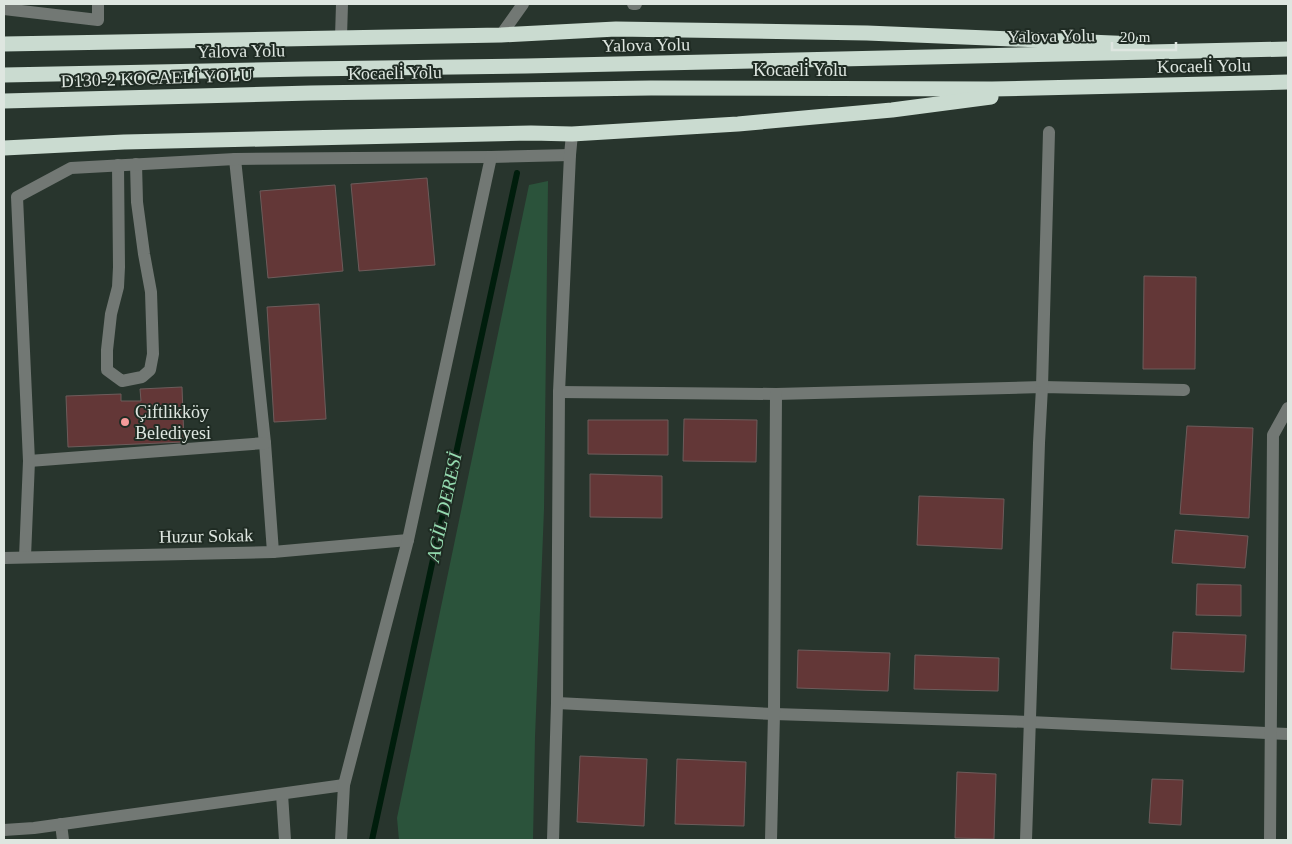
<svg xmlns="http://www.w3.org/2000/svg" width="1292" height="844" font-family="Georgia,serif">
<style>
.green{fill:#2b533b}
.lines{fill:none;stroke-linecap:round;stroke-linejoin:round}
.stream{stroke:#001d0c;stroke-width:6}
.building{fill:#633737;stroke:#6d5c5b}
.minor{stroke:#727874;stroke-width:12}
.highway{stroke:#cadbd0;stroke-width:15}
.poi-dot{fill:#f59b9a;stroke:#1f2b23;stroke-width:2}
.labels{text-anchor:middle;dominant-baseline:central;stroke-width:4;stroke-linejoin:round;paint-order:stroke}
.street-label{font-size:18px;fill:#dee6e0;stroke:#1f2b23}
.poi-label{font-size:18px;fill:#dee6e0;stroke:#1f2b23;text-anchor:start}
.water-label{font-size:19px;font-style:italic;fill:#95dbb0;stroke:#1f2b23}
</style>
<rect width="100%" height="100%" fill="#28352d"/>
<polygon class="green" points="548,181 544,509 535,737 533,840 399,840 397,818 529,185"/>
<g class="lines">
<polyline class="stream" points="372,840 517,173"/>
</g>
<g class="building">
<polygon points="427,178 435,265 359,271 351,184"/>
<polygon points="335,185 343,271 268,278 260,191"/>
<polygon points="1144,276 1196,277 1195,369 1143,369"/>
<polygon points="319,304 326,419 274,422 267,307"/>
<polygon points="182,387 184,442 68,447 66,396 121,394 121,401 141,401 140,389"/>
<polygon points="684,419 757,420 756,462 683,461"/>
<polygon points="588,420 668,420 668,455 588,454"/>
<polygon points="1187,426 1253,428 1249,518 1180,514"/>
<polygon points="590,474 662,476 662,518 590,517"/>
<polygon points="919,496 1004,499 1002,549 917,545"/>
<polygon points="1175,530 1248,536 1245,568 1172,563"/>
<polygon points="1197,584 1241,585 1241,616 1196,615"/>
<polygon points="1173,632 1246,635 1244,672 1171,669"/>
<polygon points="798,650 890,653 888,691 797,688"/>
<polygon points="915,655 999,658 998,691 914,689"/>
<polygon points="580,756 647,759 644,826 577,822"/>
<polygon points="677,759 746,762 744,826 675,824"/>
<polygon points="957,772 996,774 994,839 955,838"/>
<polygon points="1152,779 1183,780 1181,825 1149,823"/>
</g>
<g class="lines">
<g class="minor">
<polyline points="633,4 636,4"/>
<polyline points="4,9 98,20 98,4"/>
<polyline points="501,35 523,4"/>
<polyline points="341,37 342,4"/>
<polyline points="235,159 265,443 273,552"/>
<polyline points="118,165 119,267 118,287 111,314 107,350 107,370 122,381 142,377 150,370 153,354 151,292 144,254 137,202 136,164"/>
<polyline points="559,392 776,394 1042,387 1184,390"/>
<polyline points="29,461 265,443"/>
<polyline points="25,557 29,461 17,197 71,168 235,159 491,157 570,155"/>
<polyline points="4,558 273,552 408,540"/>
<polyline points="557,703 774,714 1030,722 1288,734"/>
<polyline points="282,794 285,840"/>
<polyline points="61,824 63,840"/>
<polyline points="4,830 34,828 344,785"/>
<polyline points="341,840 344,785 408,540 491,157"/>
<polyline points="553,840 557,703 559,392 570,155 572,134"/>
<polyline points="771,840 774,714 776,394"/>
<polyline points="1026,840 1039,443 1042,387 1049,132"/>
<polyline points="1270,840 1273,435 1288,408"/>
</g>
<g class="highway">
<polyline points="4,44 501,35 616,29 867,33 1137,44"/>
<polyline points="4,75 305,69 526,66 1288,49"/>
<polyline points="4,101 311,93 651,88 992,89 1288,82"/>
<polyline points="4,148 124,142 531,133 572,134 738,124 892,110 991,97"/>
</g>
</g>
<circle class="poi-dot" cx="125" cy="422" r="5"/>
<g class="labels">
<g class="street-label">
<text transform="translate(1051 36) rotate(-1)">Yalova Yolu</text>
<text transform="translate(646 45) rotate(-1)">Yalova Yolu</text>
<text transform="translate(241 51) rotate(-1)">Yalova Yolu</text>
<text transform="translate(1204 66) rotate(-1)">Kocaeli̇ Yolu</text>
<text x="800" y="70">Kocaeli̇ Yolu</text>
<text transform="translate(395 73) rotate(-1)">Kocaeli̇ Yolu</text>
<text transform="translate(157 78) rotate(-2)">D130-2 KOCAELİ YOLU</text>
<text transform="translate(206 536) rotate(-1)">Huzur Sokak</text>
</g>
<g class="poi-label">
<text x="135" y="412">Çiftlikköy<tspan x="135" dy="21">Belediyesi</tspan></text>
</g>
<g class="water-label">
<text transform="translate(444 507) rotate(-78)">AGİL DERESİ</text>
</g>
</g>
<rect width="1292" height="844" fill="none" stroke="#dee6e0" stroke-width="10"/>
<path d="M1112 42v8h64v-8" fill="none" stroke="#dee6e0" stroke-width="2.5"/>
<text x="1120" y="42" font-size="15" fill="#dee6e0" stroke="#1f2b23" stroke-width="4" paint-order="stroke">20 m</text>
</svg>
